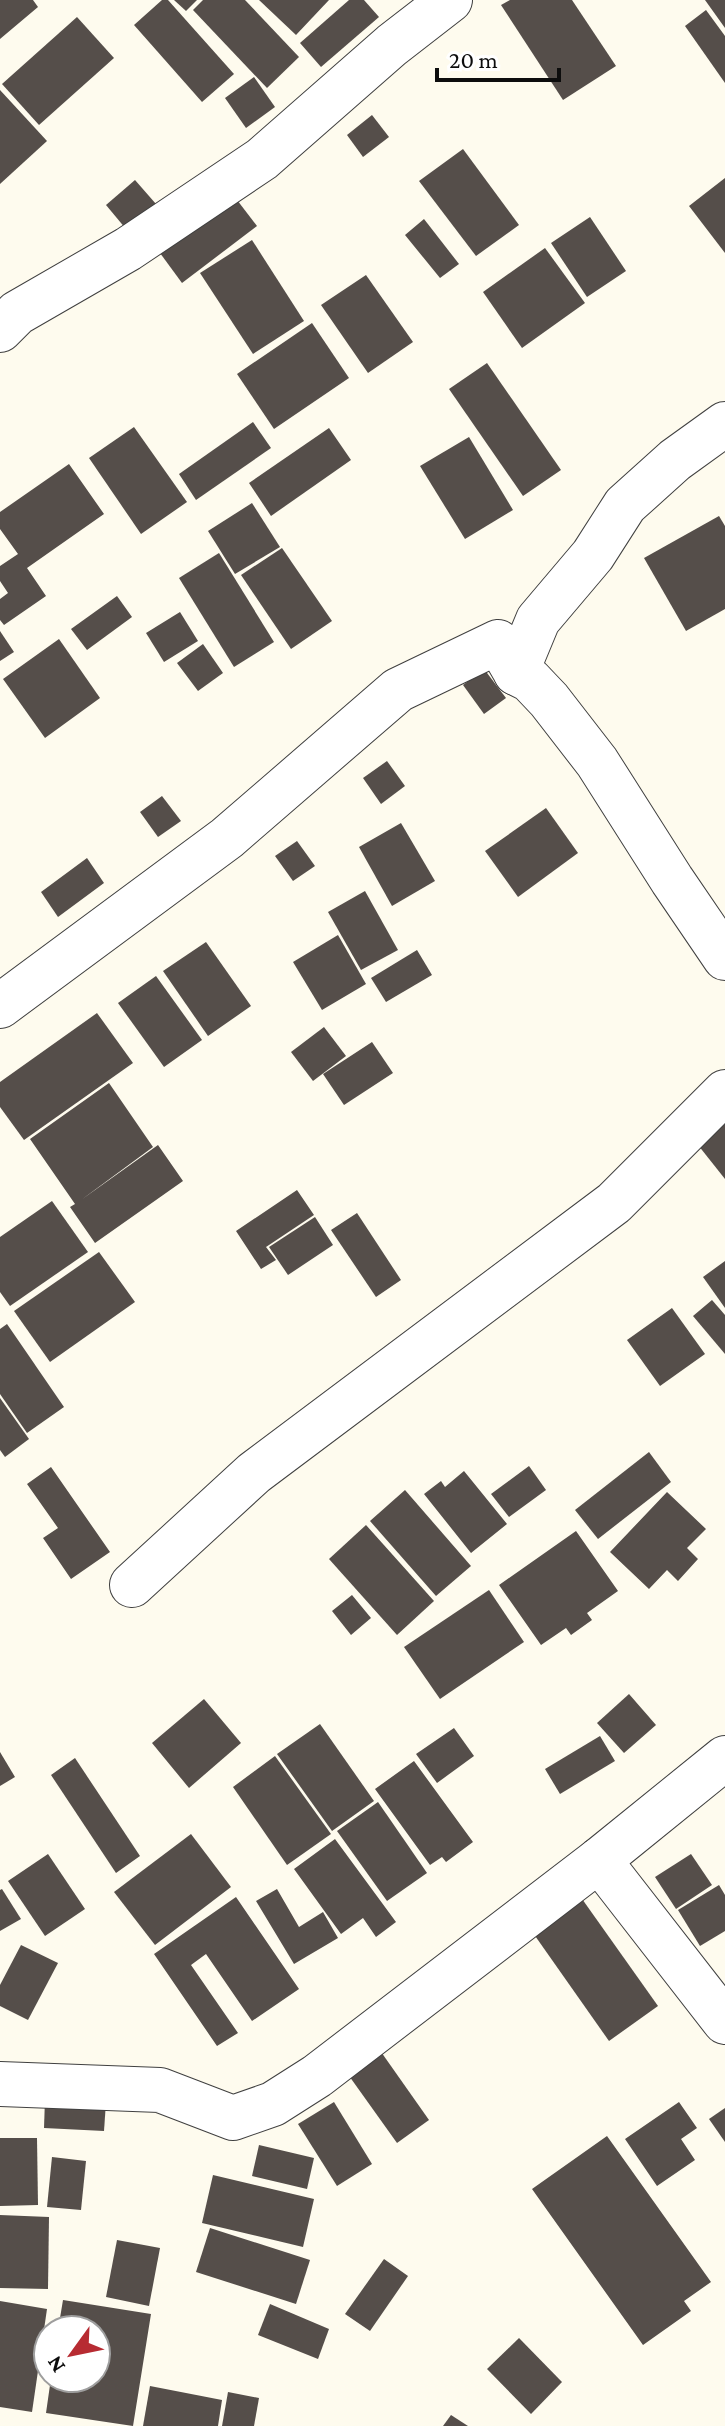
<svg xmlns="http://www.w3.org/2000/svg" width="725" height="2426" font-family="'Crimson Pro',serif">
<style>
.building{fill:#554e4a}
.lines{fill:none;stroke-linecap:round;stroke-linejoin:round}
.minor-casing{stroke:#404040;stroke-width:46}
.minor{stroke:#fff;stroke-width:44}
</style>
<rect width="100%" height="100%" fill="#fefbee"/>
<g class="building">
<polygon points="0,0 33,0 38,7 0,39"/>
<polygon points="162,0 168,0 234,74 202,102 134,25"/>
<polygon points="174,0 197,0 186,11"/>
<polygon points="203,0 245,0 299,57 267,88 193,10"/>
<polygon points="259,0 329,0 296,35"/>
<polygon points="349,0 364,0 379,17 321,67 300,43"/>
<polygon points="510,0 572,0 616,66 563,100 501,5"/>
<polygon points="705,0 725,0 725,28"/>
<polygon points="706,10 725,36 725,83 685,26"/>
<polygon points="77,17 114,58 39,125 2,84"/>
<polygon points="254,77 275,107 246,128 225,98"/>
<polygon points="0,90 47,141 0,184"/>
<polygon points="372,115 389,137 363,157 347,135"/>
<polygon points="463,149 519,225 476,256 419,181"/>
<polygon points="725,178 725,253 689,206"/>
<polygon points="135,180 156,204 126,229 106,205"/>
<polygon points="234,196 257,226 182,283 160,253"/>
<polygon points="590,217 626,271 587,297 551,243"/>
<polygon points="424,219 459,264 440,278 405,235"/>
<polygon points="252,240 304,321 253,354 200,273"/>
<polygon points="545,248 585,303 522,348 483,292"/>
<polygon points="366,275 413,342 368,373 321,305"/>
<polygon points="312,323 349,378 274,429 237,374"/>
<polygon points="487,363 561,470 523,496 449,389"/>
<polygon points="253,422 271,448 196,500 179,474"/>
<polygon points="134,427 187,502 141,534 89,458"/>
<polygon points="329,428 351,460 271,516 249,483"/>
<polygon points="469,437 513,510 465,539 420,466"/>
<polygon points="69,464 104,514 27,568 46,596 4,625 0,620 0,599 8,593 0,581 0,566 18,554 0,529 0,512"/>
<polygon points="252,503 280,547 235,574 208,531"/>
<polygon points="719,516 725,526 725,609 686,631 644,558"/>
<polygon points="282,548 332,621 291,649 241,575"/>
<polygon points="219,553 274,642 234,667 179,578"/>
<polygon points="117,596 132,617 87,650 71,629"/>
<polygon points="180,612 198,641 164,662 146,633"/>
<polygon points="0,631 14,652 0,661"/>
<polygon points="59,639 100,698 45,738 3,679"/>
<polygon points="203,644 223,673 198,691 177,663"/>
<polygon points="484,669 506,698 484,714 463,685"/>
<polygon points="387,761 405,786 381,804 363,778"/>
<polygon points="162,796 181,821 158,837 140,812"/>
<polygon points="546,808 578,853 518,897 485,851"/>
<polygon points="401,823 435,881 392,906 359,847"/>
<polygon points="297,841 315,866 293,881 275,856"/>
<polygon points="87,858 104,883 58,917 41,892"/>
<polygon points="365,891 398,950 361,970 328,912"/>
<polygon points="338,935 366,984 322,1010 293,962"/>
<polygon points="206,942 251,1006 208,1036 163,971"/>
<polygon points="417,950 432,975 386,1002 371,978"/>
<polygon points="156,976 202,1040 164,1067 118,1003"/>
<polygon points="97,1013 133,1063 24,1140 0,1107 0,1082"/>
<polygon points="324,1027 346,1056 313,1081 291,1052"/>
<polygon points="372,1042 393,1073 344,1105 323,1074"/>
<polygon points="109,1083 153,1147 81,1200 158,1145 183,1181 95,1243 70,1207 75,1204 30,1139"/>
<polygon points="725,1124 725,1179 698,1145"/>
<polygon points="297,1190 314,1215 266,1247 276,1260 261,1269 236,1231"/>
<polygon points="52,1201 88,1252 10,1306 0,1292 0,1237"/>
<polygon points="357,1213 401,1280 376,1297 331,1230"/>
<polygon points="315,1217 333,1245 288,1275 269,1247"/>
<polygon points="99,1252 135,1302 50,1362 14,1311"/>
<polygon points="725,1261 725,1308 703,1277"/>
<polygon points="712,1300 725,1315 725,1354 693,1316"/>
<polygon points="672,1308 705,1354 660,1386 627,1340"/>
<polygon points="7,1324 64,1407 27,1433 0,1394 0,1329"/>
<polygon points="0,1398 29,1439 5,1457 0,1450"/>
<polygon points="649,1452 671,1482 598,1539 575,1510"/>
<polygon points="529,1466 546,1490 509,1517 491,1494"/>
<polygon points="51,1467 110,1552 71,1579 43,1538 58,1528 27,1484"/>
<polygon points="464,1471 507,1524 471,1553 424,1494 441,1481 445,1487"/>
<polygon points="405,1490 471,1566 436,1596 370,1521"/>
<polygon points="667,1492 706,1529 687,1548 698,1559 678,1581 667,1570 649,1589 610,1552"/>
<polygon points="366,1525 434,1601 397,1635 329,1559"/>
<polygon points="576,1531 618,1591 587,1613 592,1620 571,1635 566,1628 541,1645 499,1585"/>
<polygon points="489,1590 524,1642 440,1699 404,1647"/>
<polygon points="352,1595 371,1618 351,1635 332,1611"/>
<polygon points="629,1694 656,1725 624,1753 597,1723"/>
<polygon points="204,1699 241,1743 189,1788 152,1743"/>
<polygon points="320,1724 374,1801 332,1831 277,1754"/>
<polygon points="454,1728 474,1756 437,1783 416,1754"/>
<polygon points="600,1736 615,1761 560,1794 545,1769"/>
<polygon points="0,1752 15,1777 0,1786"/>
<polygon points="275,1756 331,1834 287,1865 233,1787"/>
<polygon points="75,1758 140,1856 116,1873 51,1775"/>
<polygon points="414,1761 473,1842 446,1862 442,1857 430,1865 375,1789"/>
<polygon points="378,1802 427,1873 387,1901 337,1831"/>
<polygon points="191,1834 231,1887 155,1945 114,1892"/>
<polygon points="335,1839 396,1922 376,1937 363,1918 341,1934 294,1869"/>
<polygon points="48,1854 85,1909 45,1936 8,1881"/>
<polygon points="691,1854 712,1885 676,1909 655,1877"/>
<polygon points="719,1885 725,1895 725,1931 700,1946 678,1910"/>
<polygon points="2,1889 21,1919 0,1931 0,1890"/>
<polygon points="277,1889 299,1927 323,1912 338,1938 294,1964 256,1901"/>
<polygon points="575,1889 658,2006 609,2041 526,1923"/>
<polygon points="236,1897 299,1989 252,2021 206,1954 191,1965 238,2033 217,2046 154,1954"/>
<polygon points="21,1945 58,1963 28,2020 0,2006 0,1985"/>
<polygon points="379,2049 429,2120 397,2143 347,2073"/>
<polygon points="45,2099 106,2102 104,2131 44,2128"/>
<polygon points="334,2102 372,2164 337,2186 298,2124"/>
<polygon points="679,2102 697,2128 681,2139 695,2160 657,2186 625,2139"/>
<polygon points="725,2108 725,2142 709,2119"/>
<polygon points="607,2136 711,2282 684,2301 691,2311 643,2345 532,2189"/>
<polygon points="0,2138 37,2138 38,2205 0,2206"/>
<polygon points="259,2145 314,2158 307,2189 252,2176"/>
<polygon points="52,2157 86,2161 81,2210 47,2207"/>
<polygon points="213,2175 314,2199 303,2247 202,2223"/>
<polygon points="0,2215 49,2217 48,2289 0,2288"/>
<polygon points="210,2228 310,2260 296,2304 196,2272"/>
<polygon points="117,2240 160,2248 149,2306 106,2297"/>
<polygon points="384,2259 408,2276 370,2331 345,2314"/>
<polygon points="63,2300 151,2314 133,2426 46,2413 51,2378 96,2378 96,2330 58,2330"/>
<polygon points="0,2301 47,2309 32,2412 0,2407"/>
<polygon points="270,2304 329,2329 318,2359 258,2335"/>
<polygon points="519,2338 562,2382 531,2414 487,2369"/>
<polygon points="150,2386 222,2400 218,2426 143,2426"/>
<polygon points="228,2392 259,2398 254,2426 222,2426"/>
<polygon points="451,2415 468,2426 443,2426"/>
</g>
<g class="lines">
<defs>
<g id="minor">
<polyline points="0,330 17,313 128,249 262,159 392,45 450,0"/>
<polyline points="516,673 538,620 593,555 625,505 675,460 725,424"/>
<polyline points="0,1006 227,838 398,690 498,642 516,673 530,680 549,700 597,762 672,880 725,958"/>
<polyline points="132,1585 254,1473 614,1203 725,1092"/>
<polyline points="599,1860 725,2022"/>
<polyline points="0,2084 160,2090 233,2118 273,2104 317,2076 599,1860 725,1758"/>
</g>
</defs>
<use href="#minor" class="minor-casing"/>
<use href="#minor" class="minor"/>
</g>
<g transform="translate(72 2354) rotate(237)"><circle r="38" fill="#ffffff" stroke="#9e9e9e" stroke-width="2"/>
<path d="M0-6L14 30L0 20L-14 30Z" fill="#b72b32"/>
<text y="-12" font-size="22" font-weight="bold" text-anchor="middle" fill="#0d0d0d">N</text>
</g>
<path d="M437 68v12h122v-12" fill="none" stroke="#0d0d0d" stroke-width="4"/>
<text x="449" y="68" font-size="24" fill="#0d0d0d" stroke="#ffffff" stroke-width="6" paint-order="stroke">20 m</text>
</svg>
